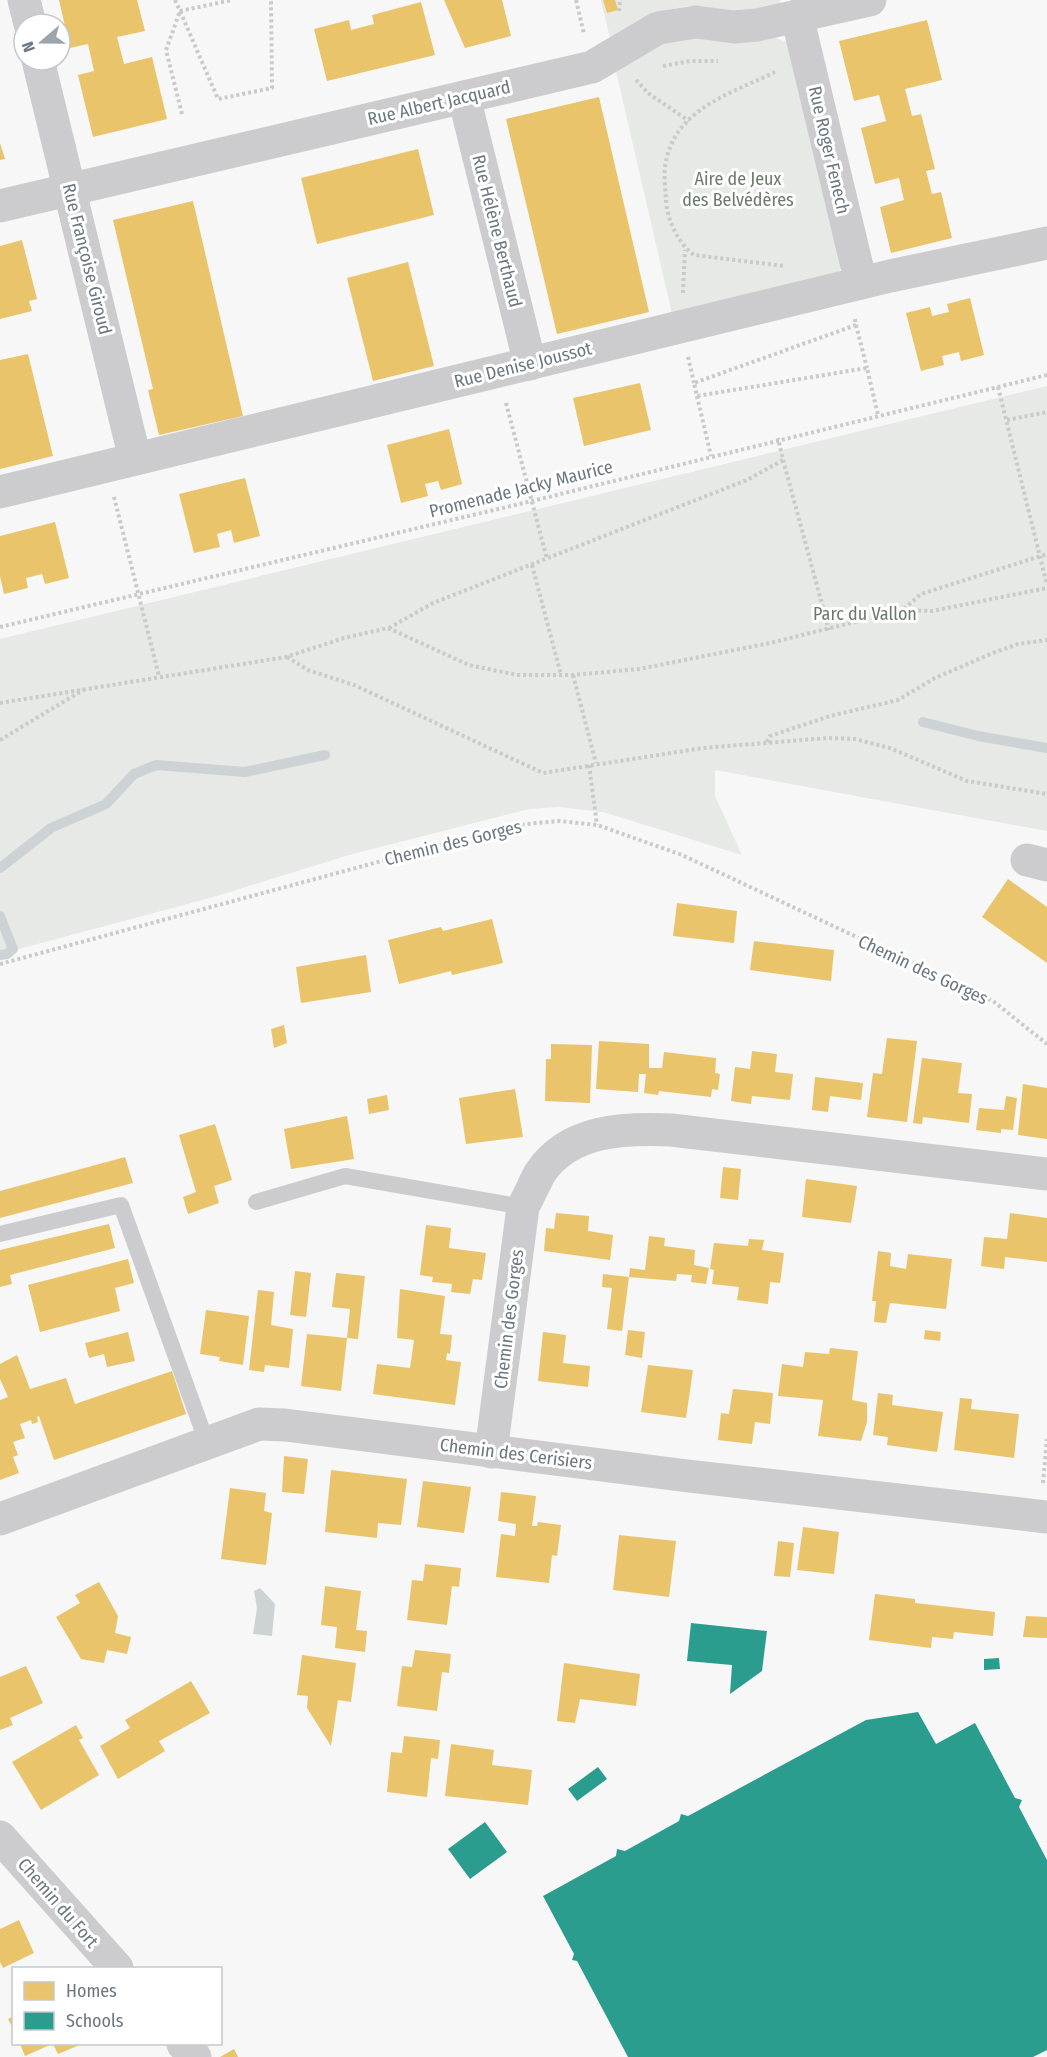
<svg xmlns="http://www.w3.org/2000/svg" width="1047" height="2057" font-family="'Fira Sans Condensed',sans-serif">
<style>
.green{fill:#e6e9e5}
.water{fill:#cdd2d5}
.homes{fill:#e9c46a}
.schools{fill:#2a9d8f}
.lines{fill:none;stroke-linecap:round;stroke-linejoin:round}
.stream{stroke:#cdd2d5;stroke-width:10}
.path{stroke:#c9cacb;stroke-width:4;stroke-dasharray:3 3;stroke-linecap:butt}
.service{stroke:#ccccce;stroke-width:16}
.minor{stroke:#ccccce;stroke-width:33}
.labels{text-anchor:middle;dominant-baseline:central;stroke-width:6;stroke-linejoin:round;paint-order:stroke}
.street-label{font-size:18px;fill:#6b7783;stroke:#fff}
.park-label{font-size:18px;fill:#6b7b69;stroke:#fff}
</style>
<rect width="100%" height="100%" fill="#f7f7f7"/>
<g class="green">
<polygon points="601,0 780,0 781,6 740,14 703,6 686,6 651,14 610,38"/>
<polygon points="665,36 770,36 787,42 842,262 840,270 834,277 673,318 615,67"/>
<polygon points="1047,386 1047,831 715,770 715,796 742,855 603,812 559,807 529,809 349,855 210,898 0,954 0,639"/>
</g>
<polygon class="water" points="260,1588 275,1604 272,1636 253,1634 257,1608 254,1591"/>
<g class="homes">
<polygon points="59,0 137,0 145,31 117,37 124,64 152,57 167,119 93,137 78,75 94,71 88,44 70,48"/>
<polygon points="444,0 502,0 511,36 465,48"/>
<polygon points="603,0 615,0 618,10 607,13"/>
<polygon points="421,2 435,55 327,81 314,29 349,20 351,30 374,24 372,15"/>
<polygon points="927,20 942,80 905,89 912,116 921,114 935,169 926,171 932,194 941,192 952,238 891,253 880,207 904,200 899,178 875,184 861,128 886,121 879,95 854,101 839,41"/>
<polygon points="599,97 649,312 557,334 506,119"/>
<polygon points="0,143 5,159 0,160"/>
<polygon points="418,149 434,215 317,244 301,178"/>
<polygon points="193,201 243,416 159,435 148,390 153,389 113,220"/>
<polygon points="22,240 37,299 29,301 32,311 0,319 0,246"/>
<polygon points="408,262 434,366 373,381 347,278"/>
<polygon points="970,298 984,355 961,361 959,352 942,356 944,365 921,371 906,313 930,307 932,316 949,312 947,304"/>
<polygon points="28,354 53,456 0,469 0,360"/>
<polygon points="640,383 651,430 584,446 573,398"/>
<polygon points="449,429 462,484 441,490 438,481 425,484 428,496 401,503 387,445"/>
<polygon points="245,478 260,536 234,543 231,530 217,534 220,547 194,553 179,494"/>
<polygon points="55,522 69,578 45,584 42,574 26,578 28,588 4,594 0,576 0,536"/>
<polygon points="1008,879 1047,907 1047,963 982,917"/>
<polygon points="677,903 737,911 734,943 673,936"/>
<polygon points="492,919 503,963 452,975 451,971 399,984 388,940 441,927 443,931"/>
<polygon points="754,941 834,950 831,981 750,970"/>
<polygon points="366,955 371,992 301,1003 296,967"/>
<polygon points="284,1025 287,1043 274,1048 271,1029"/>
<polygon points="887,1038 917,1041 907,1122 867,1117 873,1073 882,1074"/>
<polygon points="599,1041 649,1044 649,1068 662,1068 664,1052 716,1058 715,1073 720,1074 718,1090 712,1089 711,1097 659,1091 658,1095 644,1093 646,1074 639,1074 638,1092 596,1089"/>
<polygon points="551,1044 592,1045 590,1103 545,1101 546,1059 551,1059"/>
<polygon points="752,1051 777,1054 775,1072 793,1074 790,1100 752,1096 751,1104 731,1101 735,1067 750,1069"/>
<polygon points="922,1058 962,1063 958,1093 972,1094 969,1123 923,1117 922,1124 913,1123"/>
<polygon points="815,1077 863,1083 861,1100 830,1096 828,1112 812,1110"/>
<polygon points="1023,1084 1047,1088 1047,1139 1018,1135"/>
<polygon points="515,1089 523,1137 466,1144 459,1098"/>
<polygon points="387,1095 389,1110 369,1114 367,1099"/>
<polygon points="1006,1096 1017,1098 1013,1130 1001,1129 1001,1133 976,1130 979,1108 1004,1110"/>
<polygon points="347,1116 354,1159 291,1169 284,1129"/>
<polygon points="215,1124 232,1180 214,1186 219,1203 188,1214 183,1197 196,1192 179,1135"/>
<polygon points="125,1157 133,1183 0,1218 0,1191"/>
<polygon points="723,1167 741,1169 738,1200 720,1198"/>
<polygon points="806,1179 857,1186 851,1223 802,1217"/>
<polygon points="556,1213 589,1216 588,1231 613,1235 610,1260 544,1251 546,1228 554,1229"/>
<polygon points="1010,1213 1047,1218 1047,1262 1005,1257 1004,1269 981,1266 984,1237 1007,1239"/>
<polygon points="109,1224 115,1248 10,1275 12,1284 0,1287 0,1250"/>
<polygon points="426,1225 451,1228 449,1248 486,1253 482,1280 473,1279 470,1294 451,1292 452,1284 432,1282 433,1277 420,1275"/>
<polygon points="649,1236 665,1238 664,1246 695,1250 694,1265 709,1268 706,1284 691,1282 692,1275 677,1274 676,1281 629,1277 630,1268 645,1270"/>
<polygon points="749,1239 764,1240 762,1250 784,1253 780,1283 770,1282 768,1304 737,1300 739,1287 712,1284 714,1270 710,1269 714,1243 748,1246"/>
<polygon points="878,1251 891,1253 890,1266 906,1269 908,1254 952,1259 946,1309 890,1303 886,1323 874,1322 876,1301 872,1301"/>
<polygon points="128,1259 134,1283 115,1288 120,1311 40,1332 28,1285"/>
<polygon points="295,1271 311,1273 306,1317 290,1315"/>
<polygon points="336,1273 365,1276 358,1339 347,1338 341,1391 301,1386 307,1334 347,1338 350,1309 332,1307"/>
<polygon points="603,1274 629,1277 622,1331 607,1329 612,1288 602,1287"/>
<polygon points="400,1289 445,1296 440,1334 452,1335 450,1354 447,1353 446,1360 461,1362 455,1405 373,1394 377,1364 410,1368 414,1340 397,1338"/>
<polygon points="258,1290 274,1292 271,1325 293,1329 289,1368 265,1365 264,1372 249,1370"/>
<polygon points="206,1310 249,1316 243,1365 219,1361 220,1357 200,1354"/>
<polygon points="628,1330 645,1332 642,1358 625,1355"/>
<polygon points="925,1330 941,1332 940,1341 924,1339"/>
<polygon points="128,1332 135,1361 107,1367 104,1354 89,1358 85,1343"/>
<polygon points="543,1332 566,1335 563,1363 590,1366 588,1387 538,1381"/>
<polygon points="830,1348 858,1351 852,1400 867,1403 867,1422 861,1441 818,1436 823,1400 778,1396 782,1364 803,1367 805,1352 829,1354"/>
<polygon points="17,1355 30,1389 66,1378 75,1404 172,1371 186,1414 54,1460 39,1416 37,1417 38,1422 32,1424 31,1420 20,1424 25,1438 13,1442 18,1455 13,1457 19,1473 0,1480 0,1400 8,1397 0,1379 0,1364"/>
<polygon points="648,1365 693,1370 686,1418 641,1412"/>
<polygon points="733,1389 773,1393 770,1424 755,1422 752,1444 718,1440 721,1413 729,1414"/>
<polygon points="878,1393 893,1395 892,1405 943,1412 937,1452 887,1445 888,1437 873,1435"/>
<polygon points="960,1398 972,1399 971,1409 1019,1414 1014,1458 954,1450"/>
<polygon points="284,1456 308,1459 304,1494 282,1492"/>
<polygon points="331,1470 407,1479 401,1525 378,1523 377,1538 325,1532"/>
<polygon points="423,1481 471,1487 464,1533 417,1527"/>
<polygon points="230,1488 266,1493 264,1511 272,1513 266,1565 221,1559"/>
<polygon points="501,1492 536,1496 532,1526 537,1526 538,1522 561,1525 557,1556 552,1555 549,1583 496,1577 501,1534 515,1536 516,1524 498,1521"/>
<polygon points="803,1527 839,1532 834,1574 797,1570"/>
<polygon points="619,1535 676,1541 669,1597 613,1590"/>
<polygon points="778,1541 794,1543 790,1577 774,1576"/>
<polygon points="425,1564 461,1568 459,1587 452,1586 447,1625 407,1620 412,1580 423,1581"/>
<polygon points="99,1582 118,1616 115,1633 131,1637 127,1654 107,1650 104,1663 81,1659 56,1617 80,1603 75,1595"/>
<polygon points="325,1586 361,1591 356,1630 367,1631 365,1652 335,1648 337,1627 321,1625"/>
<polygon points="875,1594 915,1599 915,1603 995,1612 993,1636 954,1632 953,1639 932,1637 931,1648 869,1640"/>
<polygon points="1026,1616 1047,1617 1047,1638 1023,1637"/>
<polygon points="415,1650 451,1654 449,1673 442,1672 437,1711 397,1706 402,1666 412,1667"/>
<polygon points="302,1655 356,1663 351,1702 338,1700 331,1746 307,1708 308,1696 297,1695"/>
<polygon points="564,1663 640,1674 636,1706 580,1699 575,1723 557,1721"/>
<polygon points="26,1666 43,1703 10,1718 13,1725 0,1730 0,1677"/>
<polygon points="191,1681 210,1713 159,1741 165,1751 118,1779 100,1746 130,1728 125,1720"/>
<polygon points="76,1725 83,1738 79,1740 99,1775 41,1810 12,1762"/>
<polygon points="404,1736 440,1740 438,1759 431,1758 427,1797 387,1792 391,1752 402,1753"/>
<polygon points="451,1744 494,1750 492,1765 532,1770 528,1805 445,1796"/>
<polygon points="19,1920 34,1953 3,1968 0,1962 0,1929"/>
<polygon points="14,2016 14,2030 8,2019"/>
<polygon points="20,2044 52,2044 25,2056"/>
<polygon points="53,2044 82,2044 58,2054"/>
<polygon points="234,2049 238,2057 220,2057"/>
</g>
<g class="schools">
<polygon points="691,1623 767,1631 762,1671 730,1694 732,1665 687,1661"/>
<polygon points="999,1658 1000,1669 984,1670 984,1659"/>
<polygon points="918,1712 936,1744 975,1723 1015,1798 1022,1800 1019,1807 1047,1860 1047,2050 1033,2057 628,2057 577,1961 572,1960 574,1954 543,1896 616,1856 617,1849 625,1851 679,1821 681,1814 688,1816 866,1720"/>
<polygon points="598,1767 607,1779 577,1801 568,1789"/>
<polygon points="485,1822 507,1852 470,1879 448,1849"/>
</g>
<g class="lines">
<g class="stream">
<polyline points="923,722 978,736 1047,748"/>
<polyline points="0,868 51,828 106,804 134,774 156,765 245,772 325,755"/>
<polyline points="0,916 13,949 7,954 0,955"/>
</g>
<g class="path">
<polyline points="175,0 180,11 232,0"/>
<polyline points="576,0 584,34"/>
<polyline points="619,11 620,0"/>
<polyline points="663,66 690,61 718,61"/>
<path d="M775,72c-40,20 -96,35 -108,85 -4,13 -2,29 -1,42 0,19 13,46 28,56l90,11"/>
<polyline points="636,80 648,93 689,121"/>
<polyline points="182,114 166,50 180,11 218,99 272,88 271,0"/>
<polyline points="683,293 685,250"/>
<polyline points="855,319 856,325 694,383 697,396 867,368 878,415"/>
<polyline points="856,325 867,368"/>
<polyline points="688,357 694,383"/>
<polyline points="998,387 1047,585"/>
<polyline points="697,396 711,456"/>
<polyline points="506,403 547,559"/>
<polyline points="1007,420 1047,412"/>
<polyline points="783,460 829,630"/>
<polyline points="114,497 159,676"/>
<polyline points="532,565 561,675"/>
<polyline points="904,609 921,594 1047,554"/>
<polyline points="0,627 532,501 1047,375"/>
<polyline points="389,628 433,603 747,480 783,460 778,438"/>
<polyline points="287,657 308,670 354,685 543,773 703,748 828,738 855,739 890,748 967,781 1047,794"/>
<polyline points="573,675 596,763"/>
<polyline points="0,703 286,657 344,638 388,628 469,665 517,675 573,675 639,669 770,643 903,610 932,611 1047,588"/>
<polyline points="0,740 83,690"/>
<polyline points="767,742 770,736 830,716 898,700 935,678 993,653 1018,644 1047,640"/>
<polyline points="589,765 597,825"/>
<polyline points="0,964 515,825 560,821 597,825 682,855 993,1001 1047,1044"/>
<polyline points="1043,1483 1047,1439"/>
</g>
<g class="service">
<polyline points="256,1202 345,1176 523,1207"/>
<polyline points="0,1234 121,1205 207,1443"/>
</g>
<g class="minor">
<polyline points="24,0 30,24"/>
<polyline points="797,16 861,283"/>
<polyline points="38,60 135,459"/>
<polyline points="464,97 530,364"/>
<polyline points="0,206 592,67 658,28 696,22 734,27 757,25 870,0"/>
<polyline points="0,492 890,276 1047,243"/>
<polyline points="1027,860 1047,865"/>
<path d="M491,1452l32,-245c6,-11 11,-23 17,-34 29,-44 85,-45 131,-43l376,44"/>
<polyline points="0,1519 259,1424 285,1425 688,1476 1047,1517"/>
<polyline points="0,1837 117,1968"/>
<polyline points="183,2044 195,2057"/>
</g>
</g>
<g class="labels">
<g class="street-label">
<text transform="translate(439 103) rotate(-13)">Rue Albert Jacquard</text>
<text transform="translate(829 150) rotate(77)">Rue Roger Fenech</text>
<text transform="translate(497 231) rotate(76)">Rue Hélène Berthaud</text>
<text transform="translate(87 259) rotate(76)">Rue Françoise Giroud</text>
<text transform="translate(523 365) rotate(-14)">Rue Denise Joussot</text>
<text transform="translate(521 489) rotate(-14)">Promenade Jacky Maurice</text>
<text transform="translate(453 843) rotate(-14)">Chemin des Gorges</text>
<text transform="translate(923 970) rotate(25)">Chemin des Gorges</text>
<text transform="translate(509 1319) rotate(-83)">Chemin des Gorges</text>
<text transform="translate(516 1454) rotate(7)">Chemin des Cerisiers</text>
<text transform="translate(58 1903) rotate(49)">Chemin du Fort</text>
</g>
<g class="park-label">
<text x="738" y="179">Aire de Jeux<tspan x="738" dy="21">des Belvédères</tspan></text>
<text x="865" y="614">Parc du Vallon</text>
</g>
</g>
<rect x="12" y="1967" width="210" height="78" fill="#ffffff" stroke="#c4c9cd" stroke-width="1.5"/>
<rect x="24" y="1982" width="30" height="18" fill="#e9c46a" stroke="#c4c9cd" stroke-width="1.5"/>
<text x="66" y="1997" font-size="18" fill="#6b7783">Homes</text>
<rect x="24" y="2012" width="30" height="18" fill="#2a9d8f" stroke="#c4c9cd" stroke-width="1.5"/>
<text x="66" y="2027" font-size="18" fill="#6b7783">Schools</text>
<g transform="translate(42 42) rotate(250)"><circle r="28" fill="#ffffff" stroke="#c4c9cd" stroke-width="1.5"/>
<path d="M0-4.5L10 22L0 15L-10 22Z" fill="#9ca4ac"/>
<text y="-9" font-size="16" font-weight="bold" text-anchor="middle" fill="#6b7783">N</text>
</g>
</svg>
